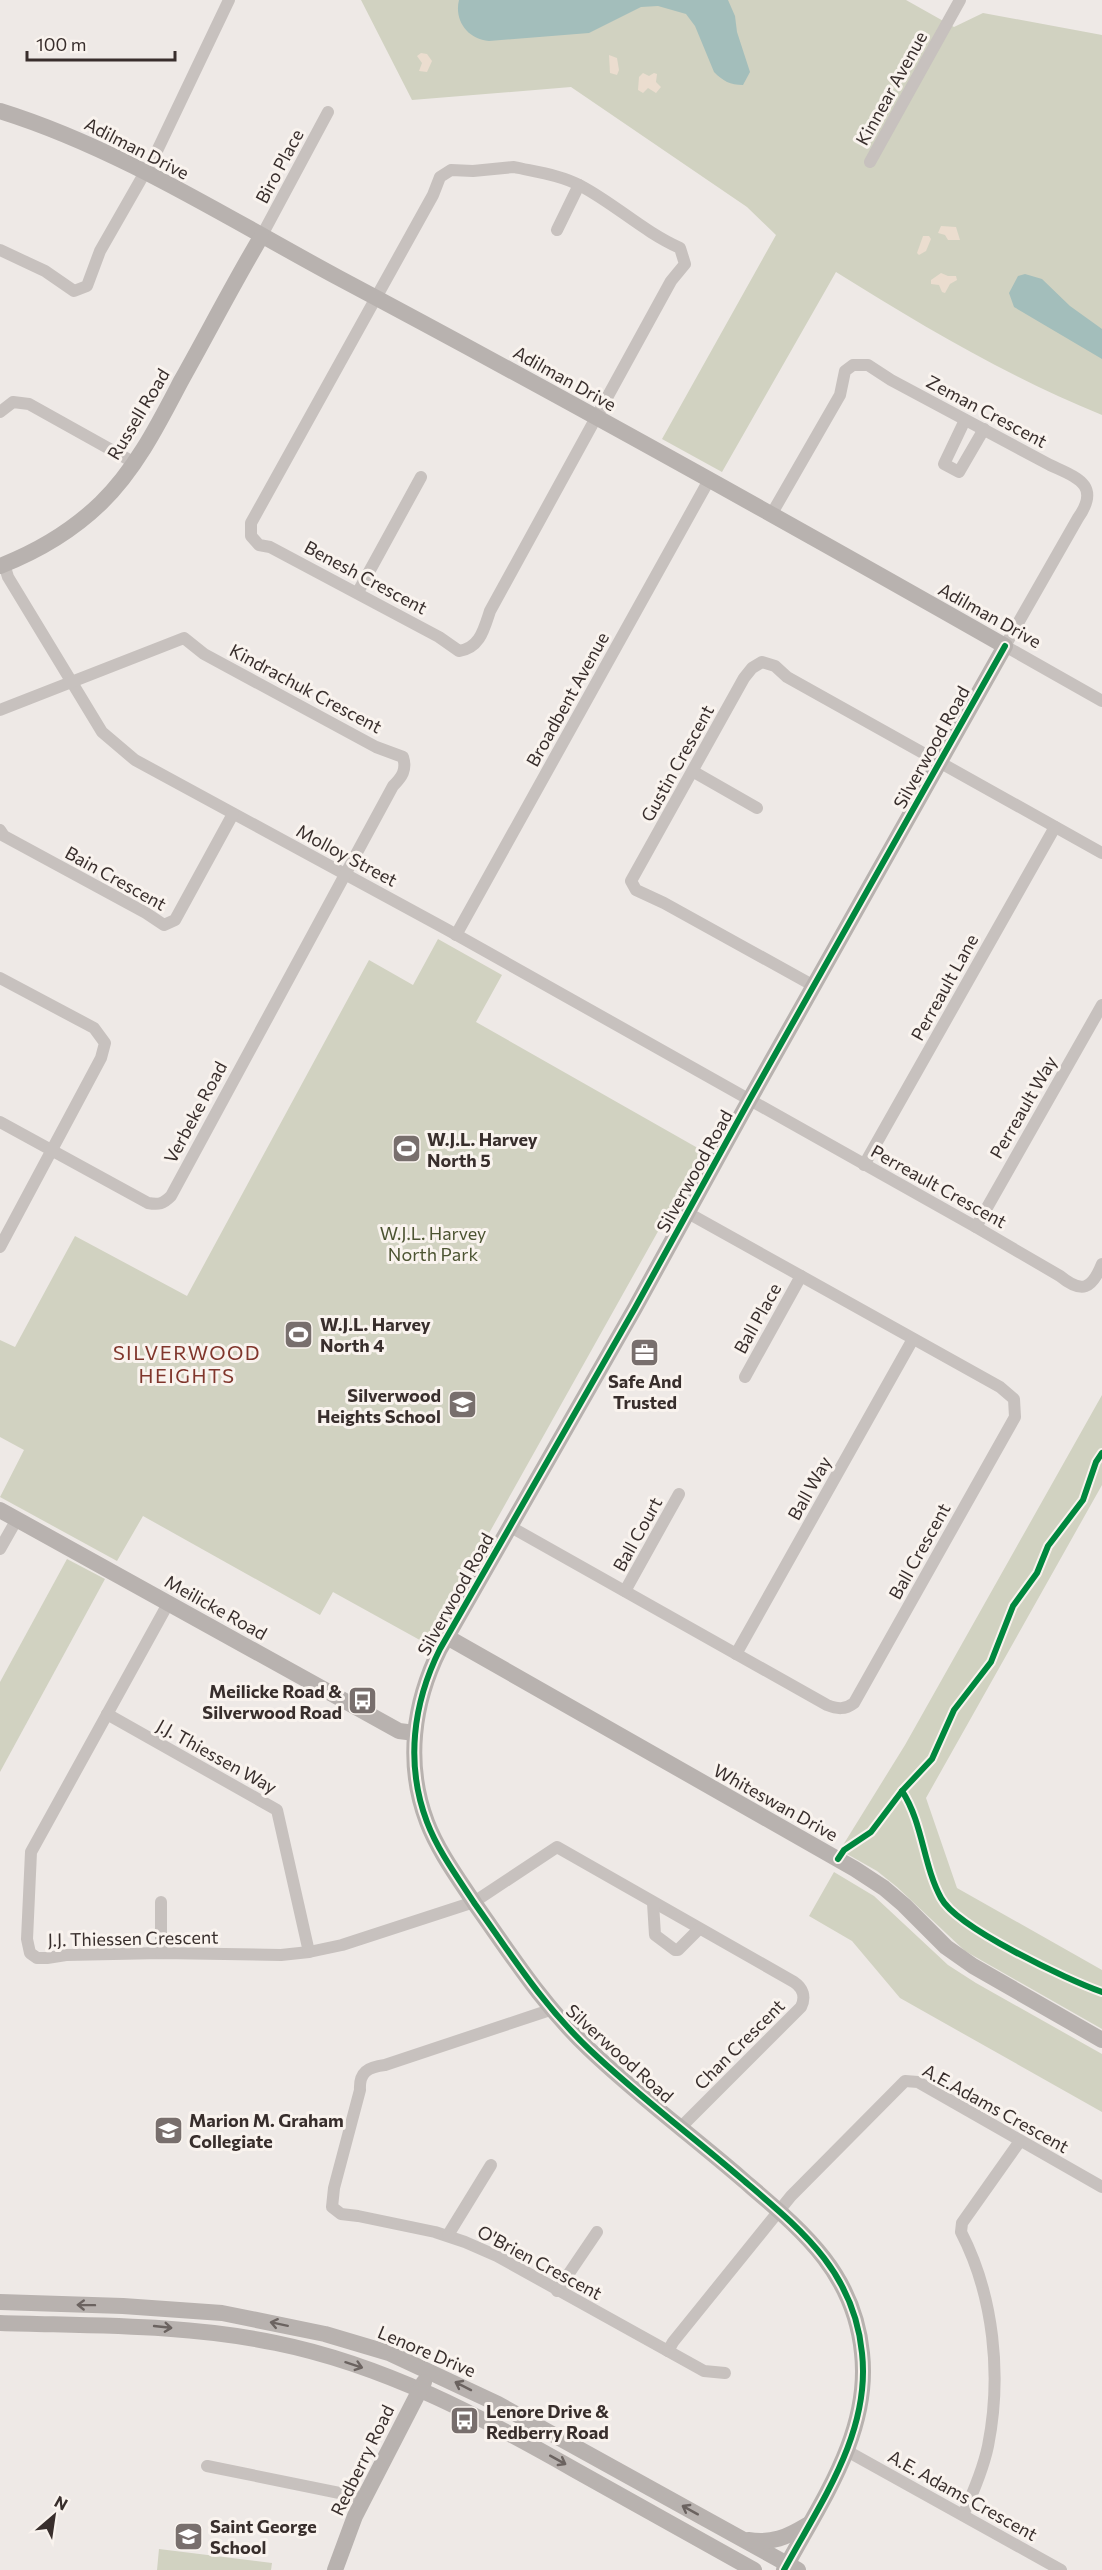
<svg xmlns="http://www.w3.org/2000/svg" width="1102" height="2570" font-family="Commissioner,sans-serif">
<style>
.green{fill:#d1d2c1}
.sand{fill:#ebddcf}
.water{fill:#a3bebb}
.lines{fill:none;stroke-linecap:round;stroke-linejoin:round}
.street{stroke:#c7c1be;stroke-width:12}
.secondary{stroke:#b8b2af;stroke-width:16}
.cycleway-casing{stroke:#f9f3ee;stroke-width:10}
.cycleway{stroke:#00873e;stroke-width:6}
.oneway{stroke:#6b6360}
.labels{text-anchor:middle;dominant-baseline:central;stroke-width:6;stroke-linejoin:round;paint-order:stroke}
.street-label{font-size:18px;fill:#382e2c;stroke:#f9f3ee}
.poi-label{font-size:18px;font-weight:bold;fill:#382e2c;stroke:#f9f3ee;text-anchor:start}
.park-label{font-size:18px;fill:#4c5432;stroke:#f9f3ee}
.neighbourhood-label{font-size:20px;letter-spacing:1.5px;fill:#80362c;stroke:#f9f3ee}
</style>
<rect width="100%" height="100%" fill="#eee9e6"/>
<g class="green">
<path d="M361,0h545l48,27 29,-14 119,22v380c-94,-38 -181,-90 -266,-143l-114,200 -60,-33 114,-204 -29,-28 -176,-120 -159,13z"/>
<polygon points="438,939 502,975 476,1022 703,1151 427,1644 333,1592 320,1615 143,1516 117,1561 0,1497 24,1450 0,1437 0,1340 15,1347 75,1236 187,1296 369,960 413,985"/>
<polygon points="1102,1395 1102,1485 926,1798 957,1888 1102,1970 1102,2029 965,1951 897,1887 877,1871 840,1850 905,1745"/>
<polygon points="67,1559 105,1579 0,1772 0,1682"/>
<polygon points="834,1872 874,1896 948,1965 976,1983 1102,2054 1102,2112 900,1998 852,1941 809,1916"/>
<polygon points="159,2549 272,2563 271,2570 157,2570"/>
</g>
<g class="sand">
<polygon points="421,53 427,54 432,61 427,72 419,71 422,63 417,56"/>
<polygon points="609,55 617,58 619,70 617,75 610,73"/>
<polygon points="643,73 649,76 654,73 657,74 656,82 661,87 656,93 648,88 643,93 638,90 639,77"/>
<polygon points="941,226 956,227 960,240 948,240 945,235 938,233"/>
<polygon points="923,236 929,236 931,239 926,251 919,255 917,253"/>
<polygon points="941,273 948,276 956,276 957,280 950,284 945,293 942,292 939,285 931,284 931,280"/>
</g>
<g class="water">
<path d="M459,0h269l7,16 2,16 13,40 -7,13c-13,0 -20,-4 -29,-13l-19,-46 -9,-12 -28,-8 -17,1 -52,26 -100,8c-22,-2 -35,-21 -30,-41z"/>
<polygon points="1025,274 1042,279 1070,306 1102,329 1102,359 1014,307 1009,293 1018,276"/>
</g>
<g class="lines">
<g class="street">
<polyline points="870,162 960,0"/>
<path d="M514,167c22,5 47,8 67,19 34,18 63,46 99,62l5,16 -14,17 -181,330c-6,18 -10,37 -31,40l-20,-14 -169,-90 -11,-2 -8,-9v-13l182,-328 7,-18 11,-7 22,1z"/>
<polyline points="557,230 579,185"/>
<polyline points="261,237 328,112"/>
<polyline points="0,250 45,271 74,291 87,286 100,251 156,153 229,0"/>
<polyline points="0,412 13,402 29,404 133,462"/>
<polyline points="965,420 944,464 959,472 984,429"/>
<path d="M771,515l69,-120 5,-24 8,-6h15l23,15 159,85c25,12 52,19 28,53l-73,128 97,55"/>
<path d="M4,564l4,13 94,155 33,28 311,169 530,298 84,49c22,18 32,13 42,-12"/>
<polyline points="358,592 421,477"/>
<path d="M0,710l184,-72 20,16 172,93 27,10c4,13 -1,20 -10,29l-222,410c-8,8 -12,9 -23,7l-148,-81"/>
<polyline points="694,772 757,808"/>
<polyline points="0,830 4,836 146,913 164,925 175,920 233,814"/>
<polyline points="456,935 709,480"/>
<polyline points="0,978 94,1028 105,1043 101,1058 0,1247"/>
<polyline points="814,986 664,903 636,890 631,881 744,678 752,668 762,662 775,666 787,677 1102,853"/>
<polyline points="864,1165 1055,827"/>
<polyline points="976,1227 1102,1005"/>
<polyline points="745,1377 801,1276"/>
<path d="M509,1526l318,179c10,4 18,5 27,-2l161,-286 -1,-18 -14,-12 -312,-174"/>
<polyline points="0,1549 17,1519"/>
<polyline points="625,1591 679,1494"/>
<path d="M169,1602l-138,250 -4,87 3,14 7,5h10l19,-3 95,-2 120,2 28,-3 33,-7 132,-43 83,-55 237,135c9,6 12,15 7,25l-120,120"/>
<polyline points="736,1654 913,1339"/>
<polyline points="107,1714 277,1810 309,1952"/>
<polyline points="161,1902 161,1953"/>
<polyline points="653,1903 655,1935 675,1950 678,1950 699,1929"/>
<path d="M550,2010l-165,55c-17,2 -26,7 -25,25l-26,98 -2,19 9,7 17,2 77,16 30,10 32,14 171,95 5,-9 118,-146 114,-115 13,1 184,105"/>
<polyline points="448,2235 491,2165"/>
<polyline points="557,2291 597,2232"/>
<polyline points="668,2351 704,2371 725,2373"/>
<polyline points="847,2451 1061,2570"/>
<polyline points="207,2466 364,2498"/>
<path d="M963,2515c10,-22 20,-45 25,-69 14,-70 6,-150 -27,-214l1,-9 58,-82"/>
</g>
<g class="secondary">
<path d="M0,111c119,37 229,108 339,167 224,119 446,243 666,368l-255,453 -115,209 -195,341c-27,54 -35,115 -13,173 11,29 31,56 48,82 37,52 67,100 114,145 48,46 102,86 153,130 58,50 112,92 120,174 9,80 -42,150 -78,217"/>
<path d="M0,566c36,-14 73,-36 101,-63 35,-34 58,-80 80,-122 27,-48 52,-97 80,-144"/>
<polyline points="0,1510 399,1731 415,1733"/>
<polyline points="447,1637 855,1869 884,1888 904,1905 946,1947 973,1966 1102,2040"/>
<polyline points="0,2302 123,2306 222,2313 325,2334 389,2353 498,2404 798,2570"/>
<path d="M0,2323c93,3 185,1 276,20 108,22 204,73 299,127 60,33 119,67 179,100"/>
<path d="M748,2540c24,4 39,-3 59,-15"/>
<polyline points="335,2570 355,2516 424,2382"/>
</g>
<defs>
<g id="cycleway">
<path d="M902,1791c21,32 21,74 39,107 16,30 127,82 161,94"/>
<polyline points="838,1859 844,1850 871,1832 902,1791 932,1759 954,1710 991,1662 1013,1606 1037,1573 1048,1546 1083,1500 1096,1462 1102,1453"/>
<path d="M784,2570c36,-67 87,-137 78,-217 -8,-82 -62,-124 -120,-174 -51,-44 -105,-84 -153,-130 -47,-45 -77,-93 -114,-145 -17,-26 -37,-53 -48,-82 -22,-58 -14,-119 13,-173l195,-341 115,-209 255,-453"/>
</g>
</defs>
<use href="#cycleway" class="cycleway-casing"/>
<use href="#cycleway" class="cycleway"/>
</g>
<defs><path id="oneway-shaft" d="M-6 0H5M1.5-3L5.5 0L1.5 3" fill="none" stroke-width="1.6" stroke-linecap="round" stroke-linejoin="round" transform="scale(1.5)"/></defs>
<g class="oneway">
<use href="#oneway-shaft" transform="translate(86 2305) rotate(-179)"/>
<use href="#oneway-shaft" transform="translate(279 2324) rotate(-168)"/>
<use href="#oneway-shaft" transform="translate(163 2327) rotate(6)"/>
<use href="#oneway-shaft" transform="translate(354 2365) rotate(18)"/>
<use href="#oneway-shaft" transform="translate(463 2386) rotate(-153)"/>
<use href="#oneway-shaft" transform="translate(558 2460) rotate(29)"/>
<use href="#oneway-shaft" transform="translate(690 2510) rotate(-151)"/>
</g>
<defs>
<symbol id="stadium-square" viewBox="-11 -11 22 22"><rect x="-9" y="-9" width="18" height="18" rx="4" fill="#786f6d" stroke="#f9f3ee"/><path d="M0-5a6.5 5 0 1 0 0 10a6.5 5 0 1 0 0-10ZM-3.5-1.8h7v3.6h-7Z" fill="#fff"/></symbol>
<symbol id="office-square" viewBox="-11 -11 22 22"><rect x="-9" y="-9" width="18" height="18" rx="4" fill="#786f6d" stroke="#f9f3ee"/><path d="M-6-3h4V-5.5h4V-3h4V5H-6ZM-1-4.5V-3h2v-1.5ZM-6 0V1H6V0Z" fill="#fff"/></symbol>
<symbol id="school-square" viewBox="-11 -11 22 22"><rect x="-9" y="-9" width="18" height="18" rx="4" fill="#786f6d" stroke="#f9f3ee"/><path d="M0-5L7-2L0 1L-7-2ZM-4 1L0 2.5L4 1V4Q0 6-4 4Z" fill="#fff"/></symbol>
<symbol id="bus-square" viewBox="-11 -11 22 22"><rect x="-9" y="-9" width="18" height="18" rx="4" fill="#786f6d" stroke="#f9f3ee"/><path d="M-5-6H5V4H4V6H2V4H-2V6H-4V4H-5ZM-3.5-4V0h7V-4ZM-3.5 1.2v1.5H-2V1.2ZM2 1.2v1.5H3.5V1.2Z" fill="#fff"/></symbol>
</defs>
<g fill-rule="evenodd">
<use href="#stadium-square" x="390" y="1132" width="33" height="33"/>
<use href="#stadium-square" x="282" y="1318" width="33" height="33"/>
<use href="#office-square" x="628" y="1336" width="33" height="33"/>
<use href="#school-square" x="446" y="1388" width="33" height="33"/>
<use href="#bus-square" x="346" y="1684" width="33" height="33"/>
<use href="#school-square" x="152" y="2114" width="33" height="33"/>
<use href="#bus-square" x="448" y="2404" width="33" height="33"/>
<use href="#school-square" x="172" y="2520" width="33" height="33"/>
</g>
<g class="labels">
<g class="street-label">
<text transform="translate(891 88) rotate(-61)">Kinnear Avenue</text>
<text transform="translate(137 148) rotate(27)">Adilman Drive</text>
<text transform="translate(279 166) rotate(-62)">Biro Place</text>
<text transform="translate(565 378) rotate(29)">Adilman Drive</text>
<text transform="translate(987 411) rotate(28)">Zeman Crescent</text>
<text transform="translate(138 414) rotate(-59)">Russell Road</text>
<text transform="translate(366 577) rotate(28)">Benesh Crescent</text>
<text transform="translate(990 615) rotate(29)">Adilman Drive</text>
<text transform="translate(306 688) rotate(28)">Kindrachuk Crescent</text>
<text transform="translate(567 699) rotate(-61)">Broadbent Avenue</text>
<text transform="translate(931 747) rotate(-61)">Silverwood Road</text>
<text transform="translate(677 763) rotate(-61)">Gustin Crescent</text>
<text transform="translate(347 855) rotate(28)">Molloy Street</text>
<text transform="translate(116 878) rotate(29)">Bain Crescent</text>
<text transform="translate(944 987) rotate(-61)">Perreault Lane</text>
<text transform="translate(1023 1107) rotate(-60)">Perreault Way</text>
<text transform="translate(195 1112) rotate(-62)">Verbeke Road</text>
<text transform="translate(694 1171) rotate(-61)">Silverwood Road</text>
<text transform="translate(939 1186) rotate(29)">Perreault Crescent</text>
<text transform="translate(757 1318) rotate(-61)">Ball Place</text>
<text transform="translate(809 1488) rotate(-61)">Ball Way</text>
<text transform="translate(637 1534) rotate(-61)">Ball Court</text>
<text transform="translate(919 1551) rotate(-61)">Ball Crescent</text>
<text transform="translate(455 1594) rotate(-61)">Silverwood Road</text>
<text transform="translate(216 1607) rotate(29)">Meilicke Road</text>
<text transform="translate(217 1756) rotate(29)">J.J. Thiessen Way</text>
<text transform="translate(776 1802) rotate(29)">Whiteswan Drive</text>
<text transform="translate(133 1938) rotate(-1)">J.J. Thiessen Crescent</text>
<text transform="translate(739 2044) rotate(-45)">Chan Crescent</text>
<text transform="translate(620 2053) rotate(42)">Silverwood Road</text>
<text transform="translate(996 2108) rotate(29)">A.E.Adams Crescent</text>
<text transform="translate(540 2262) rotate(28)">O'Brien Crescent</text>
<text transform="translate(427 2351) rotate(23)">Lenore Drive</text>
<text transform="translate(362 2460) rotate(-64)">Redberry Road</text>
<text transform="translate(963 2495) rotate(29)">A.E. Adams Crescent</text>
</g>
<g class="poi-label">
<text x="427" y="1139">W.J.L. Harvey<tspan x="427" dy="21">North 5</tspan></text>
<text x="320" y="1324">W.J.L. Harvey<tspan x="320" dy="21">North 4</tspan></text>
<text x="645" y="1381" text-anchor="middle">Safe And<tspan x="645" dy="21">Trusted</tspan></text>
<text x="441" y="1395" text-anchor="end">Silverwood<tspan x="441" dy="21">Heights School</tspan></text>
<text x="342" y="1691" text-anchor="end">Meilicke Road &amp;<tspan x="342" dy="21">Silverwood Road</tspan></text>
<text x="189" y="2120">Marion M. Graham<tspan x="189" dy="21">Collegiate</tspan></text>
<text x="486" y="2411">Lenore Drive &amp;<tspan x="486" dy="21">Redberry Road</tspan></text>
<text x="210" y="2526">Saint George<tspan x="210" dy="21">School</tspan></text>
</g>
<g class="park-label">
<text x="433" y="1233">W.J.L. Harvey<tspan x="433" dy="21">North Park</tspan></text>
</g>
<g class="neighbourhood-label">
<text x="187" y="1352">SILVERWOOD<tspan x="187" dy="23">HEIGHTS</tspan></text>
</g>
</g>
<g transform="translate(54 2516) rotate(29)" stroke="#f9f3ee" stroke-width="4.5" paint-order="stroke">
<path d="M0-4.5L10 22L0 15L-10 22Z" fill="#382e2c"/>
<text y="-9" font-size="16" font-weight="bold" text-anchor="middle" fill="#382e2c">N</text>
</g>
<path d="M27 51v9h148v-9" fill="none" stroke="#382e2c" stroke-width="3"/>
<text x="36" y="51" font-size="18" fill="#382e2c" stroke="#f9f3ee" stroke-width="4.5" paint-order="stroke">100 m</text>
</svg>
